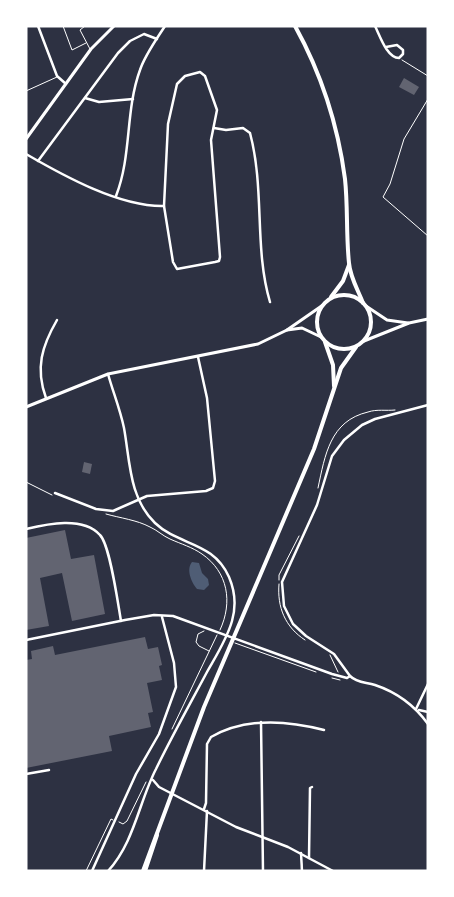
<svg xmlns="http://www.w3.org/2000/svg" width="454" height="897" font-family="'Work Sans',sans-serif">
<rect width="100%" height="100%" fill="#2d3142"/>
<path fill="#4f5d75" d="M192,562L199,563L202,573L208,579L209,585L204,590L197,589C191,582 186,569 192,562Z"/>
<g fill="#626471">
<polygon points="404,78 419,87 414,95 399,87"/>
<polygon points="84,462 92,464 90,474 82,472"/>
<polygon points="65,530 71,559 94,555 105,614 72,621 62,573 40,578 49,626 26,630 26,538"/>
<polygon points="145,637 148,649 158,647 162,665 159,666 162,680 147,683 153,712 148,713 151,727 109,736 112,751 26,768 26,660 32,659 31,651 53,646 55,655"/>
</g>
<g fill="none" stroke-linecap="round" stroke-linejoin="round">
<g stroke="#fff" stroke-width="1">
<polyline points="402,60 428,76"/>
<polyline points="428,99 404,139 390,184 383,197 428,236"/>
<polyline points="26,482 52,495"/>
<path d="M318,488C325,455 330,421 368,412C377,409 386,411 395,410"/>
<path d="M106,514C120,518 137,520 150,527C157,530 163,536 170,539C181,544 192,547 202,554C228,572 233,602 220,630"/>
<polyline points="279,580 279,575 299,536"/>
<path d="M279,584C277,607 285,627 305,640"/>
<polyline points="204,631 198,634 196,642 199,646 209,651"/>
<polyline points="235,643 316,672"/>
<polyline points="330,655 338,672"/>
<polyline points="332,678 340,680"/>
<polyline points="172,729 217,635"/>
<polyline points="119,822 123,824 127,821 146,782"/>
<polyline points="86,871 111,819 113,820"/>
</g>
<g stroke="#fff" stroke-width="1">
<polyline points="63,26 72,50 86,43"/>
<polyline points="85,26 80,30 90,49"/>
<polyline points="26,91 57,77"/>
</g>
<g stroke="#fff" stroke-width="2.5">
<polyline points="38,26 57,76 66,84"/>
<path d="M375,26C380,36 387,58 399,58L403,54V50L397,45L386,47"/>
<polygon points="200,72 205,76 217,110 211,140 220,257 219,261 215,262 177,269 173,262 164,206 168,124 177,84 185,76"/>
<polyline points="85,98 99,102 133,99"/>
<path d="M214,128L226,130L243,128L250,133C265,189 254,249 270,302"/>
<path d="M26,154C64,176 120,207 164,206"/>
<polyline points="38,161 118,53 130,41 144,34 157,39"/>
<path d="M116,196C132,155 125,111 140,70C145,55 156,40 165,26"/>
<path d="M108,374C113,392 120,409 124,428C130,461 129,498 155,523C179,546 213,541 229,577C235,591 236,607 232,621C227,639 216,656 207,672C190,704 172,736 156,769C139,802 134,843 108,871"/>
<path d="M46,398C35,368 42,346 57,320"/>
<polyline points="55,493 96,509 113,511 147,496 206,491 213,488 215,481 207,398 198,357"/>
<path d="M26,529C47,524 83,516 100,535C110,545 118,604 121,621"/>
<path d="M26,640L125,620L154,615L173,616L332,674L347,678L350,676C357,683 366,682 375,685C396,692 415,706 428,724"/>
<polyline points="350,676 334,654 306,636 293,624 284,606 282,582 317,505 332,456 344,440 362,425 375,419 428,405"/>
<polyline points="416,709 428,684"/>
<polyline points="419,710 428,712"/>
<polyline points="261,722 263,871"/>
<polyline points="26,774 49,770"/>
<polyline points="153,780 159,787 236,827 288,847 333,871"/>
<path d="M204,809L206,803L207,744L211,737C246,717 286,720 324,730"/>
<polyline points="301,853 302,871"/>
<polyline points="309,858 310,788 312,787"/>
<polyline points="92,871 136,774 159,734 176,687 174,663 162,617"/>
<polyline points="204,871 207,811"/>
</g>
<g stroke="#fff" stroke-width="3">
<polyline points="26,139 91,49 114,26"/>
<polyline points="366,306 387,320 408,323"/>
<polyline points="364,341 409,323 428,319"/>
</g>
<g stroke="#fff" stroke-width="3">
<polyline points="287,330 302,328 321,337"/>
<polyline points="26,407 108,374 258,344 287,330 323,305"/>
</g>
<g stroke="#fff" stroke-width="4">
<path d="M295,26C321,73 338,126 345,179C348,207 346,235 349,263C350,277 358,290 363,303"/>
<circle cx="344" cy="322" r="27"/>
<polyline points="331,297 343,281 349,265"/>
<polyline points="325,342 333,365 334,386"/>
<polyline points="143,871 204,707 314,449 341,368 356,347"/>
<polyline points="145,871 157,835"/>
</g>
</g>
<rect width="454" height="897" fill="none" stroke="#ffffff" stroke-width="55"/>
</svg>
